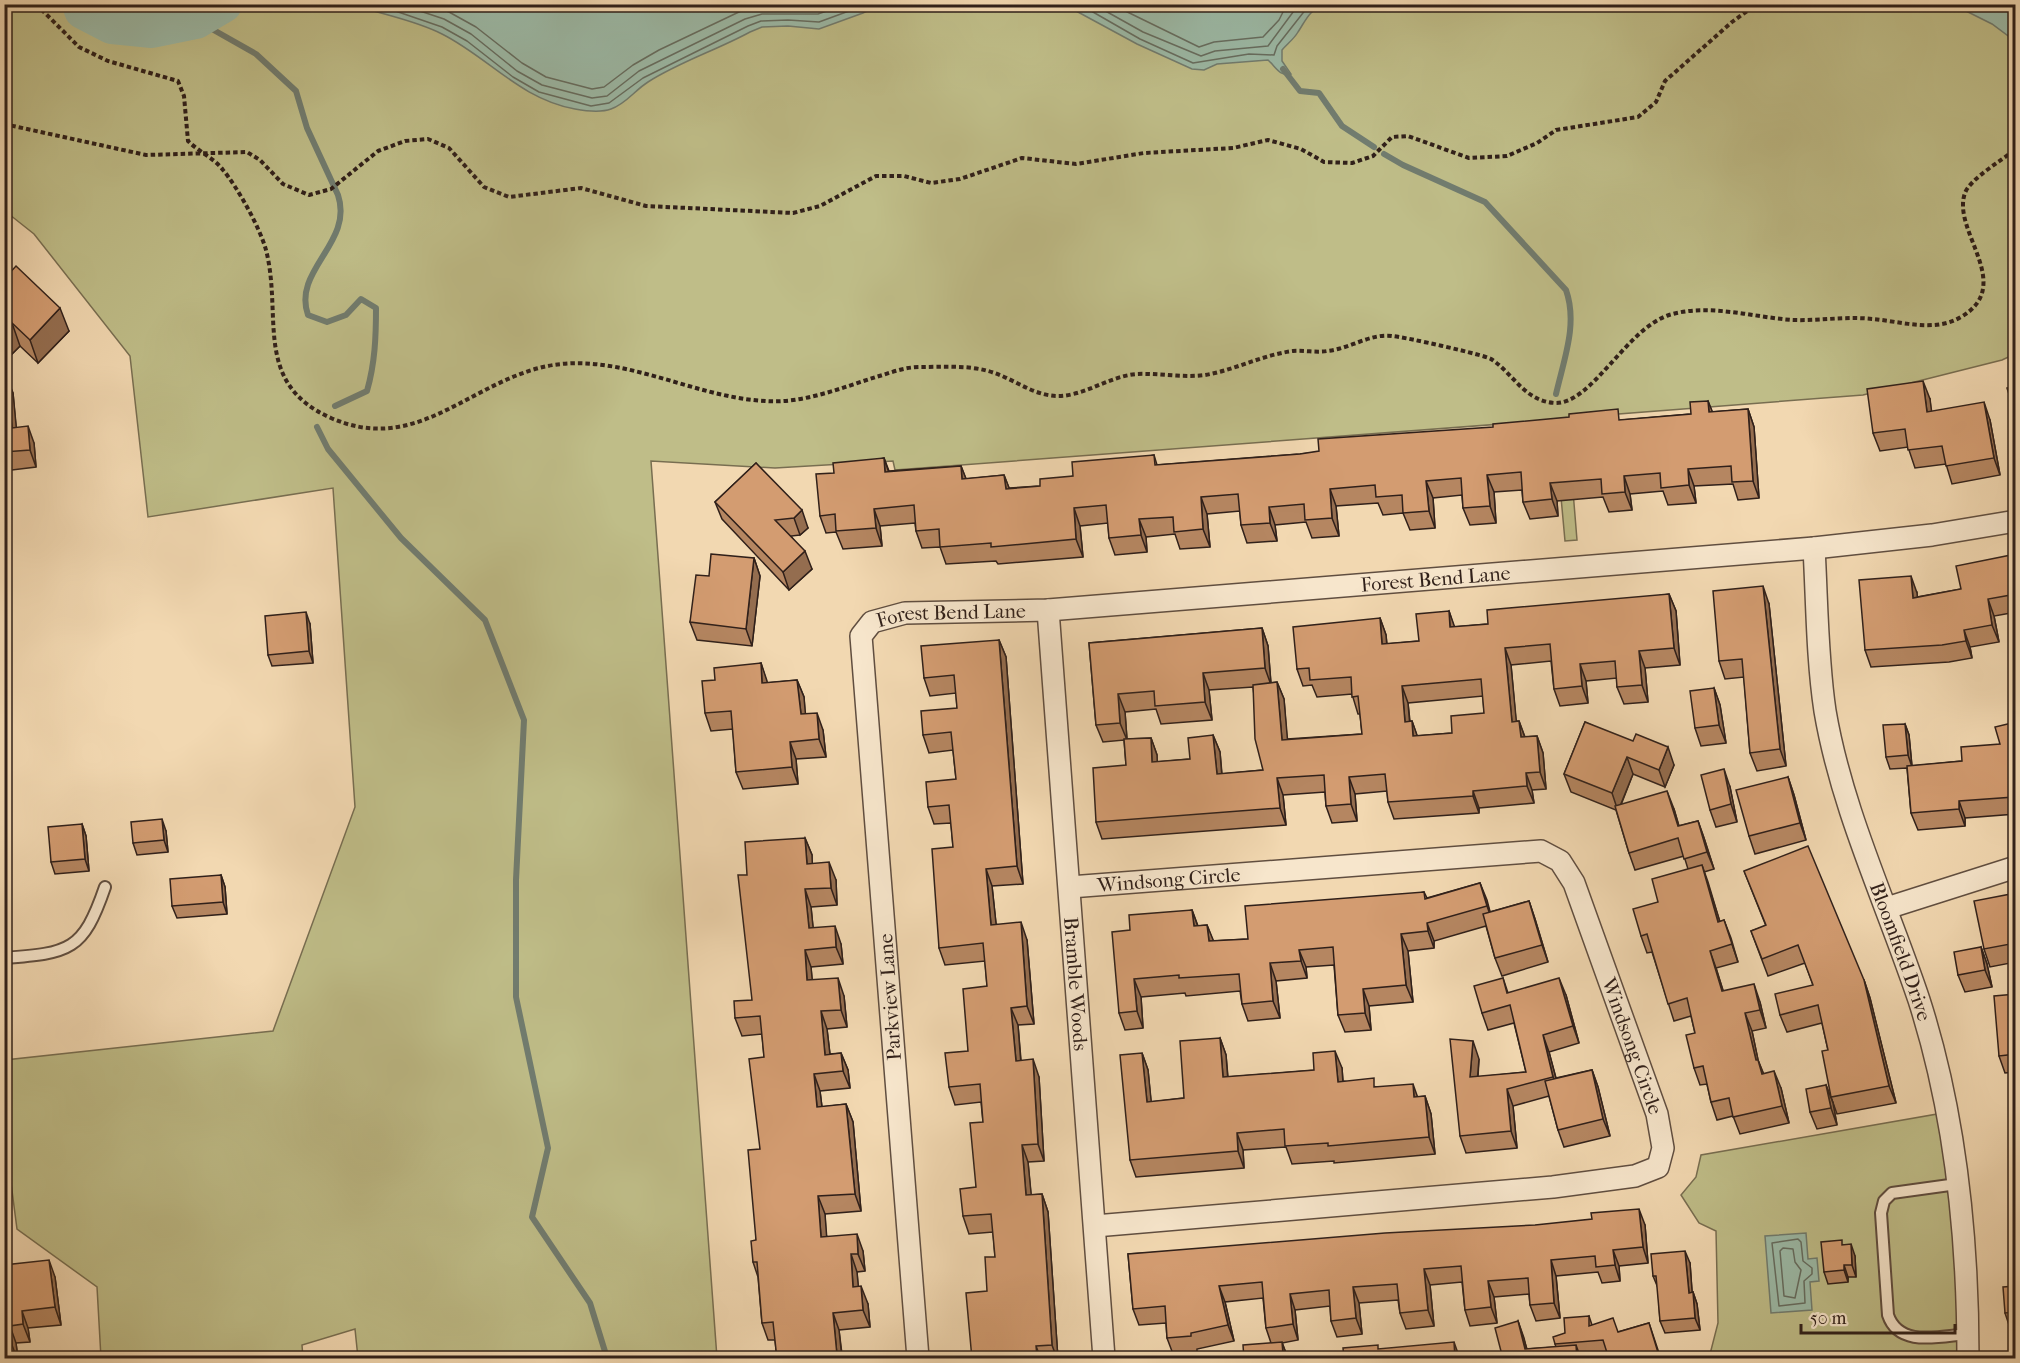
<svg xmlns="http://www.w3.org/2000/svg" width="2020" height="1363" font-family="'IM FELL French Canon',serif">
<rect width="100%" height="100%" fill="#f2d8b1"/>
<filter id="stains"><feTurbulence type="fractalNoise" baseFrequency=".00333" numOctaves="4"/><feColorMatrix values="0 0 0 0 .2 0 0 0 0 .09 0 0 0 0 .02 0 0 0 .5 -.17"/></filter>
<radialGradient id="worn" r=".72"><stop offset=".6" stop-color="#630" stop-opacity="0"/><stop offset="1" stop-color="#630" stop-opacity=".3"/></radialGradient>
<g fill="#bfbd88" stroke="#786e51" stroke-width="1.5">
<polygon points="5,5 2015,5 2015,354 2002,360 1863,395 1567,418 1577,540 1565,541 1554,420 895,470 893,461 775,468 651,461 717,1358 358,1358 355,1329 302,1345 303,1358 101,1358 97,1287 17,1229 5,1137 5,1060 273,1031 355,807 333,488 148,517 130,356 34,234 5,211"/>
<polygon points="1949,1112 1968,1358 1709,1358 1718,1323 1716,1231 1699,1223 1681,1195 1696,1177 1701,1155"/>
</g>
<g fill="#9cbaa7" stroke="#717c6f" stroke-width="1.5">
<path d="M355,5H879L863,13L819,29L788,26L762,27L750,32C717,50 679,62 648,82C635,90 626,104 611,109C600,113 586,111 575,109C520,99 488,57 442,34C415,20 383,15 355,5Z"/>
<path d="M1065,5H1324C1309,10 1306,20 1298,32C1294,39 1287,44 1282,50V61L1291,74C1280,77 1276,67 1268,60L1217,64L1204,70L1192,69L1137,44Z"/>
<polygon points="1954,5 2015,5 2015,41 1992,24"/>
<polygon points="1806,1233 1808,1259 1817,1258 1819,1281 1810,1282 1812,1310 1771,1313 1765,1236"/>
</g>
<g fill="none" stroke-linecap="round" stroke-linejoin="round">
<g stroke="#666d60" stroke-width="1.5">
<polyline points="375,4 442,27 467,41 513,77 539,92 591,106 609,103 643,78 748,26 761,21 788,20 819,22 868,4"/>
<polyline points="399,4 444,19 471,34 517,71 542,85 592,98 607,96 639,71 745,19 762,14 818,14 847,4"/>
<polyline points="426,4 449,12 476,27 522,63 546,77 592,89 604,87 633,65 659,50 741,11 766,4"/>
<polyline points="1079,4 1140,39 1193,63 1249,54 1274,55 1277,46 1310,4"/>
<polyline points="1093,4 1143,32 1201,56 1215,51 1268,46 1299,4"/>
<polyline points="1111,4 1199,47 1214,42 1263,37 1279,20 1287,4"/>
<polygon points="1798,1239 1801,1242 1803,1261 1812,1268 1812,1274 1804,1281 1805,1303 1779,1306 1772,1243"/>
<polygon points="1783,1248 1793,1249 1795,1262 1801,1270 1795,1298 1784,1296 1780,1251"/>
</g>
<g stroke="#717c6f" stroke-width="6">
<path d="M196,20L256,54L296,91L307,128L338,195C354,243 292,270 308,315L327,322L346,315L361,299L376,308C376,337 375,363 367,391L335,406"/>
<polyline points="1283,69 1300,91 1319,93 1342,126 1374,147"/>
<path d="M1384,154L1403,165L1485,202L1566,290C1578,324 1564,359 1556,394"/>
<polyline points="317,427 328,449 401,538 485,620 524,720 516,880 516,997 548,1148 532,1217 590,1303 607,1358"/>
</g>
<polyline stroke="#9cbaa7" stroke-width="38" points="81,4 83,10 112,25 152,29 196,20 223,4"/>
<defs>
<g id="lane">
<path d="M4,958C70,953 83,951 105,887"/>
<path d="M1957,1184L1892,1193L1884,1201L1881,1213L1888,1315C1899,1348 1940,1336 1968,1334"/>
</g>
<g id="street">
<path id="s1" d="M1814,548C1817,601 1817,658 1825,711C1842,811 1887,904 1919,1000C1956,1115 1968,1238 1968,1358"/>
<path id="s2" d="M1048,610L1104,1358"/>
<path id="s3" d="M1070,887L1541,851L1560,861L1574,883L1657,1114L1663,1148L1658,1167L1635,1176L1553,1187L1095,1226"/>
<polyline points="1887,908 2016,867"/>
<path id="s4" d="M918,1358L861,636L872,622L905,613L1048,610L1814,548L1932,535L2016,521"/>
</g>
</defs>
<use href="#lane" stroke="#604e40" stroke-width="14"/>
<use href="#street" stroke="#604e40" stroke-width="24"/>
<g stroke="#30201a" stroke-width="4" stroke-dasharray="4.5 3" stroke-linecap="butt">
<path d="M36,4L79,47L108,61L178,81L184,96L188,141C199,152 214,158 223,170C238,188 260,228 266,250C283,316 252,383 331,418C411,453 461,392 532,370C611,345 687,397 765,401C802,404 841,388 876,377C890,373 904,367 920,367C941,367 967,365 988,371C1018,379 1039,403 1073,394C1095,389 1113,376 1137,374C1160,373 1182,378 1205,375C1235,370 1262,355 1293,351C1304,350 1316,353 1327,351C1349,349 1371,333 1392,336C1405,337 1485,355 1491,359C1514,374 1524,401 1555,403C1592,404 1626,329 1669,315C1708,303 1752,317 1792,320C1819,321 1846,316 1872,319C1900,321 1934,333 1961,317C2016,285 1951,231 1965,193C1970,179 2002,160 2016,149"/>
<polyline points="4,124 146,155 247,152 260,160 283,184 309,195 331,189 378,151 405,141 428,139 449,148 484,187 509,197 581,188 646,206 793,213 820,206 876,176 904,176 931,183 960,179 1022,158 1076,164 1144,153 1233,148 1268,140 1301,149 1324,162 1352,163 1373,156 1392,137 1408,136 1469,158 1507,156 1537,143 1556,130 1638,117 1656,102 1665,81 1732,22 1757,4"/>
</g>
<use href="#lane" stroke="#f7e6cc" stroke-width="10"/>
<use href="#street" stroke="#f7e6cc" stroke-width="21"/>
</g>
<g fill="#b58661" stroke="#30201a" stroke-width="1.5" fill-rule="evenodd">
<polygon points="4,275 69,331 38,363 20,346 4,362"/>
<polygon points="4,376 13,393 16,427 34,443 36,467 4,471"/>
<polygon points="1930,399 1931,412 1990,420 2000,475 1952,484 1946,464 1915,468 1908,447 1880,451 1873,433"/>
<polygon points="1708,401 1712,412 1748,409 1754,427 1759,498 1738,500 1733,484 1694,486 1696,503 1668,505 1663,491 1630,494 1632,510 1609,512 1603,497 1557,501 1558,516 1530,519 1523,502 1522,490 1494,492 1496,523 1470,525 1463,508 1462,495 1433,498 1435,528 1410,530 1403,513 1383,515 1378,503 1336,506 1339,536 1312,538 1306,522 1275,525 1277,541 1247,543 1241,525 1240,511 1207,514 1210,547 1180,549 1175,534 1146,537 1147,552 1115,555 1109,538 1108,523 1080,526 1083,557 998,564 996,561 946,564 940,547 922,548 916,531 915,523 880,526 882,546 843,549 836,532 826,533 820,516 834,473 884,458 889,471 961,466 966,479 1004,475 1009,488 1040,486 1073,476 1154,455 1157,465 1300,454 1622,420 1691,414"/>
<polygon points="756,463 808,528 800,535 791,536 812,569 789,590 722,519 715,502"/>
<polygon points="2016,554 2016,612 1994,616 1999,642 1970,647 1972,658 1949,662 1871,667 1865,650 1917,593 1917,597 1961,589"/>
<polygon points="754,558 760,576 752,646 697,640 690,622 709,576"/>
<path d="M1669,594L1676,611L1680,665L1645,668L1648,702L1624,704L1617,687V678L1586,681L1588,703L1560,706L1554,689L1551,661L1511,665L1516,721H1519L1525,737L1537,736L1543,753L1546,789L1532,790L1534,803L1479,808V813L1394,819L1388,802L1387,791L1355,794L1357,821L1332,823L1326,806L1325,792L1283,795L1286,825L1102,839L1096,822L1126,765L1124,740L1103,742L1096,725L1089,643L1262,628L1268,646L1271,683L1277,682L1284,699L1287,739L1362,734L1360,714H1358L1352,694L1317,697L1312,685L1303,686L1297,669L1380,618L1386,635L1387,644L1419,641L1449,611L1454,627L1488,624ZM1253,687L1263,770L1222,774L1220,752L1213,735L1190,759L1157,762V755L1151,738L1127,739L1125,712L1156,709L1161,724L1212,720L1209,690ZM1483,696L1484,713L1452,733L1417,736L1412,721H1410L1408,703Z"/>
<polygon points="1769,604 1786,766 1757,771 1750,753 1744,677 1725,679 1719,661"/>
<polygon points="310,624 313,663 272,666 268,655"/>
<polygon points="999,640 1006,657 1023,884 992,886 996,924 1027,940 1034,1024 1018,1025 1021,1060 1039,1077 1044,1161 1028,1162 1031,1195 1042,1194 1048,1212 1058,1359 972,1359 995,1257 993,1232 969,1234 963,1216 976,1187 983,1122 981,1102 955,1105 949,1087 968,1051 987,986 985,961 945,965 939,948 953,847 951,823 934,824 928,807 956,779 953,750 929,753 923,735 957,708 956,693 930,696 924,678"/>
<polygon points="761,663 767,683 797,680 804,697 805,714 823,730 826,757 796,759 798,784 743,789 736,772 733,729 711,731 705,713 715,680"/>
<polygon points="1714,688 1720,705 1726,743 1701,746 1695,728"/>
<polygon points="1585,722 1674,765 1665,787 1633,774 1621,805 1674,809 1679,826 1698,821 1704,838 1714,869 1704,872 1720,922 1724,920 1738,962 1716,968 1723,991 1760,1002 1766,1028 1752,1031 1758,1060 1763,1073 1781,1088 1789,1123 1740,1134 1733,1116 1717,1120 1711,1102 1707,1084 1700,1085 1694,1068 1695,1033 1691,1016 1674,1021 1652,952 1647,953 1641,936 1658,902 1688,869 1684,856 1635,870 1629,853 1616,810 1571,792 1564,774"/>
<polygon points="2016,722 2016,814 1965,818 1965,826 1918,830 1911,813 1907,768 1890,769 1886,757 1905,724 1909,735 1912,766 1962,761 2000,744"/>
<polygon points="1788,777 1794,795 1806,840 1755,854 1749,836"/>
<polygon points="1730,787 1737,822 1716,827 1710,810"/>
<polygon points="82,824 86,836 89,871 55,874 51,862"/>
<polygon points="166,831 168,852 137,855 133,843"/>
<polygon points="805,838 812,855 812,863 836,880 837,905 811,907 813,928 841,944 843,964 811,967 812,980 844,996 847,1027 827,1029 830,1054 841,1053 848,1070 850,1088 820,1091 822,1107 846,1104 853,1122 861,1211 825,1214 826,1236 863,1251 865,1271 857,1272 858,1286 868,1304 870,1327 839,1330 842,1354 866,1352 868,1359 777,1359 775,1340 768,1340 762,1323 758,1277 753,1262 756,1240 764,1057 762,1034 742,1036 735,1018 752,1000"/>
<polygon points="1744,871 1864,980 1870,998 1896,1103 1837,1114 1831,1097 1828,1050 1822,1023 1787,1032 1780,1015 1813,985 1805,963 1768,976 1751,931 1766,926"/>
<polygon points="221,875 225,887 227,914 177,918 172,906"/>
<polygon points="1480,883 1490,912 1529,901 1535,919 1548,962 1502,976 1495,958 1486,926 1434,941 1434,948 1408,951 1413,1002 1369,1006 1371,1030 1345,1032 1338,1015 1334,965 1306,967 1307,978 1276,981 1280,1018 1248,1021 1242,1004 1240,991 1186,996 1185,993 1141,997 1143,1028 1125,1030 1119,1013 1130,930 1192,910 1198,926 1207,925 1213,941 1248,939 1424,892 1427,898"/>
<polygon points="2016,893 2016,962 1990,967 1984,949"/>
<polygon points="1981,947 1987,964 1992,987 1965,992 1958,975"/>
<polygon points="1503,978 1508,993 1566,995 1579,1043 1549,1052 1556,1078 1592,1070 1598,1087 1610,1136 1564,1147 1558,1130 1549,1096 1513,1106 1517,1148 1466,1153 1460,1136 1479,1059 1478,1077 1526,1072 1514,1023 1488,1030 1482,1013"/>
<polygon points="2016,994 2016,1072 2005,1073 1999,1056"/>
<polygon points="1220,1038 1226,1055 1228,1077 1342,1068 1343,1081 1377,1087 1418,1097 1425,1096 1431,1114 1435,1154 1334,1163 1334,1161 1292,1164 1286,1147 1243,1150 1244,1168 1136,1177 1130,1160 1142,1053 1148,1070 1151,1102 1184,1098"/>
<polygon points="1826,1085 1833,1103 1837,1125 1817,1129 1810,1112"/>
<polygon points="1645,1225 1648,1263 1619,1266 1620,1281 1602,1283 1598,1272 1556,1276 1560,1318 1536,1321 1530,1305 1529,1294 1494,1297 1497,1323 1470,1326 1465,1310 1462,1282 1430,1285 1434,1326 1406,1329 1400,1313 1398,1300 1359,1303 1362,1334 1337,1337 1331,1321 1330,1306 1295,1310 1298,1340 1282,1343 1286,1353 1244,1359 1271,1343 1266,1328 1263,1298 1225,1302 1234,1341 1197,1349 1197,1352 1173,1354 1167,1338 1166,1323 1139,1325 1133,1309 1128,1254"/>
<polygon points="1844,1245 1855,1256 1856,1277 1848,1277 1848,1282 1828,1284 1824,1272"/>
<polygon points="1690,1263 1692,1292 1693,1292 1697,1304 1700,1330 1665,1333 1660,1321 1658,1288 1653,1276"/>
<polygon points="4,1265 55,1277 61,1325 28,1328 30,1342 16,1343 18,1359 4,1359"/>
<polygon points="2016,1286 2016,1324 2009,1325 2005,1313"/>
<polygon points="1589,1316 1592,1325 1618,1332 1649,1323 1661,1359 1609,1359 1609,1357 1594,1359 1503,1359 1518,1321 1527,1349 1556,1347 1555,1344 1565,1333"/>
</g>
<g fill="#946d4f" stroke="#30201a" stroke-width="1.5">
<polygon points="60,308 69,331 38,363 30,340"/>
<polygon points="12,323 20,346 4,362 4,330"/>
<polygon points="6,375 13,393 18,445 12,428"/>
<polygon points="1923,381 1930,399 1934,430 1927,412"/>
<polygon points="1708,401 1715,418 1709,412"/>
<polygon points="1984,402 1990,420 2000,475 1994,458"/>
<polygon points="1748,409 1754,427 1759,498 1753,481"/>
<polygon points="28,426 34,443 36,467 30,450"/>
<polygon points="884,458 890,476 885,472"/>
<polygon points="961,466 968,484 962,479"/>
<polygon points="1688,469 1694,486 1696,503 1689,485"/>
<polygon points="1004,475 1011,493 1006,489"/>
<polygon points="1487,475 1494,492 1496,523 1490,506"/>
<polygon points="1624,476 1630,494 1632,510 1625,492"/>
<polygon points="1426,481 1433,498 1435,528 1429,511"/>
<polygon points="1550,483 1557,501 1558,516 1552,499"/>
<polygon points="1330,489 1336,506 1339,536 1332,518"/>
<polygon points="1201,497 1207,514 1210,547 1203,529"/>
<polygon points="1269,507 1275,525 1277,541 1270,523"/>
<polygon points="1074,508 1080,526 1083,557 1076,539"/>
<polygon points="874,509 880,526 882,546 876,528"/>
<polygon points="802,510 808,528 800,535 794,518"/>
<polygon points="1139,519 1146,537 1147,552 1141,535"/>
<polygon points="805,551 812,569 789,590 783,572"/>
<polygon points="754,558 760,576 752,646 746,629"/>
<polygon points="1911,576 1917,593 1919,615 1913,598"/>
<polygon points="1763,586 1769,604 1786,766 1780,749"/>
<polygon points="1669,594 1676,611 1680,665 1674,648"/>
<polygon points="1988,599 1994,616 1999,642 1992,625"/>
<polygon points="1449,611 1455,628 1450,627"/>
<polygon points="306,612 310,624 313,663 309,651"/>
<polygon points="1380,618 1386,635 1388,661 1382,644"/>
<polygon points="1262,628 1268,646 1271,685 1265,668"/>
<polygon points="1964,630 1970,647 1972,658 1966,641"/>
<polygon points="999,640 1006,657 1023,884 1017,866"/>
<polygon points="1505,648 1511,665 1518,739 1512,722"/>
<polygon points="1639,651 1645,668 1648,702 1642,685"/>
<polygon points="761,663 767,681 769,700 762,683"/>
<polygon points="1580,664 1586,681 1588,703 1582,686"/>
<polygon points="1203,673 1209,690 1212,720 1205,702"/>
<polygon points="797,680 804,697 807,732 801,714"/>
<polygon points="1277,682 1284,699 1289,757 1282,740"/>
<polygon points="1402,686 1408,703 1411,739 1405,722"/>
<polygon points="1714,688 1720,705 1726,743 1719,725"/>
<polygon points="1118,694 1125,712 1127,740 1120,723"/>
<polygon points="817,713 823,730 826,757 819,739"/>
<polygon points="1412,721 1418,738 1413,736"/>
<polygon points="1519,721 1525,738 1521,737"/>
<polygon points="1905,724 1909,735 1912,767 1908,755"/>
<polygon points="1213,735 1220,752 1223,791 1217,774"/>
<polygon points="1537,736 1543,753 1546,789 1540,772"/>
<polygon points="1151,738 1157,755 1158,779 1152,762"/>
<polygon points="790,742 796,759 798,784 792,767"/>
<polygon points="2010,745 2016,761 2016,800 2014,797"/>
<polygon points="1668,747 1674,765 1665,787 1659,770"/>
<polygon points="1627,757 1633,774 1618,811 1612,793"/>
<polygon points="1724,769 1730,787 1737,822 1731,804"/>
<polygon points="1526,773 1532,790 1534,803 1527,786"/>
<polygon points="1349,777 1355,794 1357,821 1351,804"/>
<polygon points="1788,777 1794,795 1806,840 1800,823"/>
<polygon points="1277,778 1283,795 1286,825 1280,808"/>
<polygon points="1473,791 1479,808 1479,813 1473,796"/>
<polygon points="1667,791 1674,809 1684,844 1678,826"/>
<polygon points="1959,801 1965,818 1965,826 1959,809"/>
<polygon points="162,819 166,831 168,852 164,840"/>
<polygon points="1698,821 1704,838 1714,869 1707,852"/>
<polygon points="82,824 86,836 89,871 85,859"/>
<polygon points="805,838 812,855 813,881 807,864"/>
<polygon points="829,862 836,880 837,905 831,888"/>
<polygon points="1702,865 1708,882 1725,939 1718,922"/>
<polygon points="986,869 992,886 998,942 991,925"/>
<polygon points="221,875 225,887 227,914 223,902"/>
<polygon points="1480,883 1487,900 1493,923 1487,906"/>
<polygon points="805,889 811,907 815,946 809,928"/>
<polygon points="1529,901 1535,919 1548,962 1542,945"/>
<polygon points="1192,910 1198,927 1194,926"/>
<polygon points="1724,920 1731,938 1738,962"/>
<polygon points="1021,922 1027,940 1034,1024 1027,1006"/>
<polygon points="1427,923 1434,941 1434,948 1428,931"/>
<polygon points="1207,925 1214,942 1209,941"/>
<polygon points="835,926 841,944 843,964 836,947"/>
<polygon points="1401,934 1408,951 1413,1002 1406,985"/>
<polygon points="1981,947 1987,964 1992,987 1985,970"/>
<polygon points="805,950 811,967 814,998 807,980"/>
<polygon points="1299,950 1306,967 1307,978 1301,961"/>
<polygon points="1710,951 1716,968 1729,1009 1722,991"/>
<polygon points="1270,963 1276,981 1280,1018 1273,1001"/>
<polygon points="838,978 844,996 847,1027 841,1010"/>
<polygon points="1559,978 1566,995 1579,1043 1573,1026"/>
<polygon points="1134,979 1141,997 1143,1028 1137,1011"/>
<polygon points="1864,980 1870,998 1896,1103 1889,1086"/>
<polygon points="1754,984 1760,1002 1766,1028 1760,1010"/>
<polygon points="1363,989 1369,1006 1371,1030 1365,1013"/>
<polygon points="1011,1008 1018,1025 1022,1078 1016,1061"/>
<polygon points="821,1011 827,1029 832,1072 825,1055"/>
<polygon points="1745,1013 1752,1031 1758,1060 1765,1077 1762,1074 1756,1060"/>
<polygon points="1543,1035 1549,1052 1560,1094 1553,1077"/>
<polygon points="1220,1038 1226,1055 1229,1095 1223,1077"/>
<polygon points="1473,1041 1479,1059 1476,1095 1470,1077"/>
<polygon points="1335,1051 1342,1068 1344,1099 1338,1082"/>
<polygon points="841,1053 848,1070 850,1088 843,1071"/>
<polygon points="1142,1053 1148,1070 1153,1119 1147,1102"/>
<polygon points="1033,1059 1039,1077 1044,1161 1038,1144"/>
<polygon points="1592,1070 1598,1087 1610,1136 1603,1119"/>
<polygon points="1774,1071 1781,1088 1789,1123 1782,1106"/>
<polygon points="814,1074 820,1091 824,1124 817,1107"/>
<polygon points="1413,1084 1419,1101 1414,1097"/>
<polygon points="1826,1085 1833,1103 1837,1125 1831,1108"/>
<polygon points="1507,1089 1513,1106 1517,1148 1511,1131"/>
<polygon points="1425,1096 1431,1114 1435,1154 1429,1137"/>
<polygon points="846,1104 853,1122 861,1211 855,1194"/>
<polygon points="4,1111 5,1112 6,1134 4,1130"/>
<polygon points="1237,1133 1243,1150 1244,1168 1238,1151"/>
<polygon points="1022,1145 1028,1162 1033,1213 1026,1195"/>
<polygon points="1042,1194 1048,1212 1058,1359 1057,1359 1052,1345"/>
<polygon points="818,1196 825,1214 828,1254 821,1237"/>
<polygon points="1639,1209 1645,1225 1648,1263 1643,1247"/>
<polygon points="857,1234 863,1251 865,1271 858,1254"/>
<polygon points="1851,1244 1855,1256 1856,1277 1852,1265"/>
<polygon points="1613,1250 1619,1266 1620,1281 1615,1265"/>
<polygon points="1685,1251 1690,1263 1693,1304 1689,1293"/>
<polygon points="851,1254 857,1272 860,1304 853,1287"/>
<polygon points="49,1260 55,1277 61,1325 55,1307"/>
<polygon points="1551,1260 1556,1276 1560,1318 1554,1303"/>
<polygon points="1844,1265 1848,1277 1848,1282 1844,1270"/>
<polygon points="1424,1269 1430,1285 1434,1326 1428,1310"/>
<polygon points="1488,1281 1494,1297 1497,1323 1491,1307"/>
<polygon points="861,1286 868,1304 870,1327 863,1310"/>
<polygon points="1219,1286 1225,1302 1234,1341 1228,1325"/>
<polygon points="1353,1287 1359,1303 1362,1334 1356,1318"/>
<polygon points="1693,1292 1697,1304 1700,1330 1695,1318"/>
<polygon points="1290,1294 1295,1310 1298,1340 1293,1324"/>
<polygon points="22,1311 28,1328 30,1342 23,1324"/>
<polygon points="833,1313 839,1330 842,1359 837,1355"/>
<polygon points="1518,1321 1524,1338 1529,1359 1525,1349"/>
<polygon points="10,1326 16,1343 18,1359 17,1359 12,1345"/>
<polygon points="1282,1342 1288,1359 1283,1354"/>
<polygon points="1454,1342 1460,1359 1455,1359"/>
<polygon points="1576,1345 1581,1359 1577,1359"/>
<polygon points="1036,1346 1041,1359 1038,1359 1037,1356"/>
</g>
<g fill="#d39c71" stroke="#30201a" stroke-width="1.5" fill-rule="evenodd">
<polygon points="16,266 60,308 30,340 12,323 4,330 4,275 6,277"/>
<polygon points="6,375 12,428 28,426 30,450 4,452 4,376"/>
<polygon points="1923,381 1927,412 1984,402 1994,458 1946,466 1942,446 1908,450 1905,429 1873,433 1867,389"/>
<polygon points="2016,386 2016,416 2007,388"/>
<polygon points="1708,401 1709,412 1748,409 1753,481 1732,482 1731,466 1688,469 1689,485 1661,488 1660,473 1624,476 1625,492 1602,494 1601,479 1550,483 1552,499 1523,502 1521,472 1487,475 1490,506 1463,508 1461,478 1426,481 1429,511 1403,513 1402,495 1376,497 1375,485 1330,489 1332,518 1305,520 1304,504 1269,507 1270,523 1241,525 1238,494 1201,497 1203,529 1174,532 1173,517 1139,519 1141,535 1109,538 1106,505 1074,508 1076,539 991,547 991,543 940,547 939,529 916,531 914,505 874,509 876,528 836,531 835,514 820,516 816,474 834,473 833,463 884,458 885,472 961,466 962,479 1004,475 1006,489 1040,486 1040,479 1073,476 1072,462 1154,455 1155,465 1300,454 1319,451 1318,439 1493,427 1493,424 1569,417 1569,414 1618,409 1619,420 1691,414 1690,402"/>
<polygon points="756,463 802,510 794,518 775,520 805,551 783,572 715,502"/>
<polygon points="711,554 754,558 746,629 690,622 696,575 709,576"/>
<polygon points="2016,554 2016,594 1988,599 1992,625 1964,630 1966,641 1942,645 1865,650 1859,580 1911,576 1913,598 1961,589 1956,566"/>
<polygon points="1763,586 1780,749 1750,753 1742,659 1719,661 1713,591"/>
<path d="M1669,594L1674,648L1639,651L1642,685L1617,687L1615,661L1580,664L1582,686L1554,689L1550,644L1505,648L1512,722L1519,721L1521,737L1537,736L1540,772L1526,773L1527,786L1473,791V796L1388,802L1385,774L1349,777L1351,804L1326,806L1324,775L1277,778L1280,808L1096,822L1093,768L1126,765L1124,739L1151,738L1152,762L1190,759L1188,738L1213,735L1217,774L1263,770L1255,739L1253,685L1277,682L1282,740L1362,734L1358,696L1352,697L1351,677L1310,680L1309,668L1297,669L1293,627L1380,618L1382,644L1419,641L1416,614L1449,611L1450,627L1488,624L1487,610ZM1481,679L1484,713L1451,716L1452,733L1413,736L1412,721L1405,722L1402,686Z"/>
<polygon points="306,612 309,651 268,655 265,616"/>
<polygon points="1262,628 1265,668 1203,673 1205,702 1155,706 1154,691 1118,694 1120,723 1096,725 1089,643"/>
<polygon points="999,640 1017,866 986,869 991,925 1021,922 1027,1006 1011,1008 1016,1061 1033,1059 1038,1144 1022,1145 1026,1195 1042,1194 1052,1345 1036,1346 1037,1356 1022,1357 1022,1359 972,1359 966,1293 987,1291 985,1257 995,1257 991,1214 963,1216 960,1189 976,1187 970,1123 983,1122 980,1084 949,1087 945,1053 968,1051 963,989 987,986 983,943 939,948 932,849 953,847 949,805 928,807 926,782 956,779 951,732 923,735 921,711 957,708 954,675 924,678 921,646"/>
<polygon points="761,663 762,683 797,680 801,714 817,713 819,739 790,742 792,767 736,772 731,711 705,713 702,681 715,680 714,668"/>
<polygon points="1714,688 1719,725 1695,728 1690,691"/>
<polygon points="1585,722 1633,741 1636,734 1668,747 1659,770 1627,757 1612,793 1564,774"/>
<polygon points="2016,722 2016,744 2010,745 2014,797 1959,801 1959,809 1911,813 1907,766 1962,761 1961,747 2000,744 1995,727"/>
<polygon points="1905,724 1908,755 1886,757 1883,725"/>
<polygon points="1724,769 1731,804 1710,810 1701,775"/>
<polygon points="1788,777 1800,823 1749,836 1736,790"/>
<polygon points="1667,791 1678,826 1698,821 1707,852 1684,859 1678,838 1629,853 1615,806"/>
<polygon points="162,819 164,840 133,843 131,822"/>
<polygon points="82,824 85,859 51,862 48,827"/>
<polygon points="805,838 807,864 829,862 831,888 805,889 809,928 835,926 836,947 805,950 807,980 838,978 841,1010 821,1011 825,1055 841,1053 843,1071 814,1074 817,1107 846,1104 855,1194 818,1196 821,1237 857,1234 858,1254 851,1254 853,1287 861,1286 863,1310 833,1313 837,1355 866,1352 867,1359 777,1359 773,1322 762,1323 757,1262 753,1262 751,1241 756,1240 748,1150 760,1149 749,1059 764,1057 760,1016 735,1018 734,1001 752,1000 738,875 747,875 745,842"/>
<polygon points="1808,846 1864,980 1889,1086 1831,1097 1822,1051 1828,1050 1818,1005 1780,1015 1775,994 1813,985 1798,945 1762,959 1751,931 1766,925 1744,871"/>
<polygon points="1702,865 1718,922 1724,920 1732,944 1710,951 1722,991 1754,984 1760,1010 1745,1013 1756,1060 1758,1060 1762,1074 1774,1071 1782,1106 1733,1117 1729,1098 1711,1102 1703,1066 1694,1068 1686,1035 1695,1033 1687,998 1668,1004 1647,934 1641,936 1633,909 1658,902 1652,879"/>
<polygon points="221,875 223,902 172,906 170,879"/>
<polygon points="1480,883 1487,906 1427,923 1428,931 1401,934 1406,985 1363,989 1365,1013 1338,1015 1333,947 1299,950 1301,961 1270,963 1273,1001 1242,1004 1239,974 1179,978 1179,975 1134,979 1137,1011 1119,1013 1112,932 1130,930 1129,915 1192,910 1194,926 1207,925 1209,941 1248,939 1245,906 1424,892 1425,899"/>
<polygon points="2016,893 2016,943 1984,949 1974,901"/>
<polygon points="1529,901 1542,945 1495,958 1483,914"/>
<polygon points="1981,947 1985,970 1958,975 1954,952"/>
<polygon points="1503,978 1507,993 1559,978 1573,1026 1543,1035 1553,1077 1507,1089 1511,1131 1460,1136 1450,1039 1473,1041 1470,1077 1526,1072 1510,1005 1482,1013 1474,986"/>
<polygon points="2016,994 2016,1054 1999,1056 1994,996"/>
<polygon points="1220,1038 1223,1077 1314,1070 1313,1053 1335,1051 1338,1082 1374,1078 1374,1087 1413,1084 1414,1097 1425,1096 1429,1137 1328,1146 1328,1143 1285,1146 1284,1129 1237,1133 1238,1151 1130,1160 1120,1055 1142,1053 1147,1102 1184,1098 1180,1041"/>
<polygon points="1592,1070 1603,1119 1558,1130 1545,1081"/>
<polygon points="1826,1085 1831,1108 1810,1112 1806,1089"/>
<polygon points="1639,1209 1643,1247 1613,1250 1615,1265 1596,1267 1595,1256 1551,1260 1554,1303 1530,1305 1528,1278 1488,1281 1491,1307 1465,1310 1461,1266 1424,1269 1428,1310 1400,1313 1397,1284 1353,1287 1356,1318 1331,1321 1329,1290 1290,1294 1293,1324 1266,1328 1262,1282 1219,1286 1228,1325 1191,1333 1191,1336 1167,1338 1165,1306 1133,1309 1128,1254 1385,1233 1535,1225 1592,1219 1591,1213"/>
<polygon points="1842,1240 1842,1245 1851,1244 1852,1265 1844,1265 1844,1270 1824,1272 1821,1242"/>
<polygon points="1685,1251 1689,1293 1693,1292 1695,1318 1660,1321 1656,1276 1653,1276 1651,1254"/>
<polygon points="49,1260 55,1307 22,1311 23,1324 10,1326 12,1345 4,1346 4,1265"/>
<polygon points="2016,1286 2016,1312 2005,1313 2003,1287"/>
<polygon points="1589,1316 1589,1326 1613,1318 1618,1332 1649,1323 1660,1359 1609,1359 1603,1340 1555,1344 1553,1337 1565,1333 1564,1318"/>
<polygon points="1518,1321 1525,1349 1576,1345 1577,1359 1503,1359 1495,1328"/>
<polygon points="1282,1342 1283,1354 1293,1353 1294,1359 1244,1359 1243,1345"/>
<polygon points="1454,1342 1455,1359 1344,1359 1343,1348 1378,1345 1378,1349"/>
</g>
<g text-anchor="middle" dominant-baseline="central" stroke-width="5" stroke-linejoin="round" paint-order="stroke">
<g font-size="20" fill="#30201a" stroke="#f7e6cc">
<text stroke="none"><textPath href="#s4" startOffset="1308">Forest Bend Lane</textPath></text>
<text stroke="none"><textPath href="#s4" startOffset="822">Forest Bend Lane</textPath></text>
<text stroke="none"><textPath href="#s3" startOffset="99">Windsong Circle</textPath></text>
<text stroke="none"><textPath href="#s1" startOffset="416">Bloomfield Drive</textPath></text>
<text stroke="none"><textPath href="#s2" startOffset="375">Bramble Woods</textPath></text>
<text transform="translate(890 997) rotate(-94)">Parkview Lane</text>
<text stroke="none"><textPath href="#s3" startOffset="693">Windsong Circle</textPath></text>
</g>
</g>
<rect width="2020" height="1363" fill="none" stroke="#f2d8b1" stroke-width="24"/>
<rect x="6" y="6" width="2008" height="1351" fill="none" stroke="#30201a" stroke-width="3"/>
<rect x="12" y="12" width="1996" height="1339" fill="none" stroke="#30201a" stroke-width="1.5"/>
<path d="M1801 1324v9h154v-9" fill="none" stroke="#30201a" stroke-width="3"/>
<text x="1810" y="1324" font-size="18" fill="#30201a" stroke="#f7e6cc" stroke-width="4.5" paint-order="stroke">50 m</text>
<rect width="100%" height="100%" filter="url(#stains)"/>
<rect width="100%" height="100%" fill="url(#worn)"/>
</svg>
